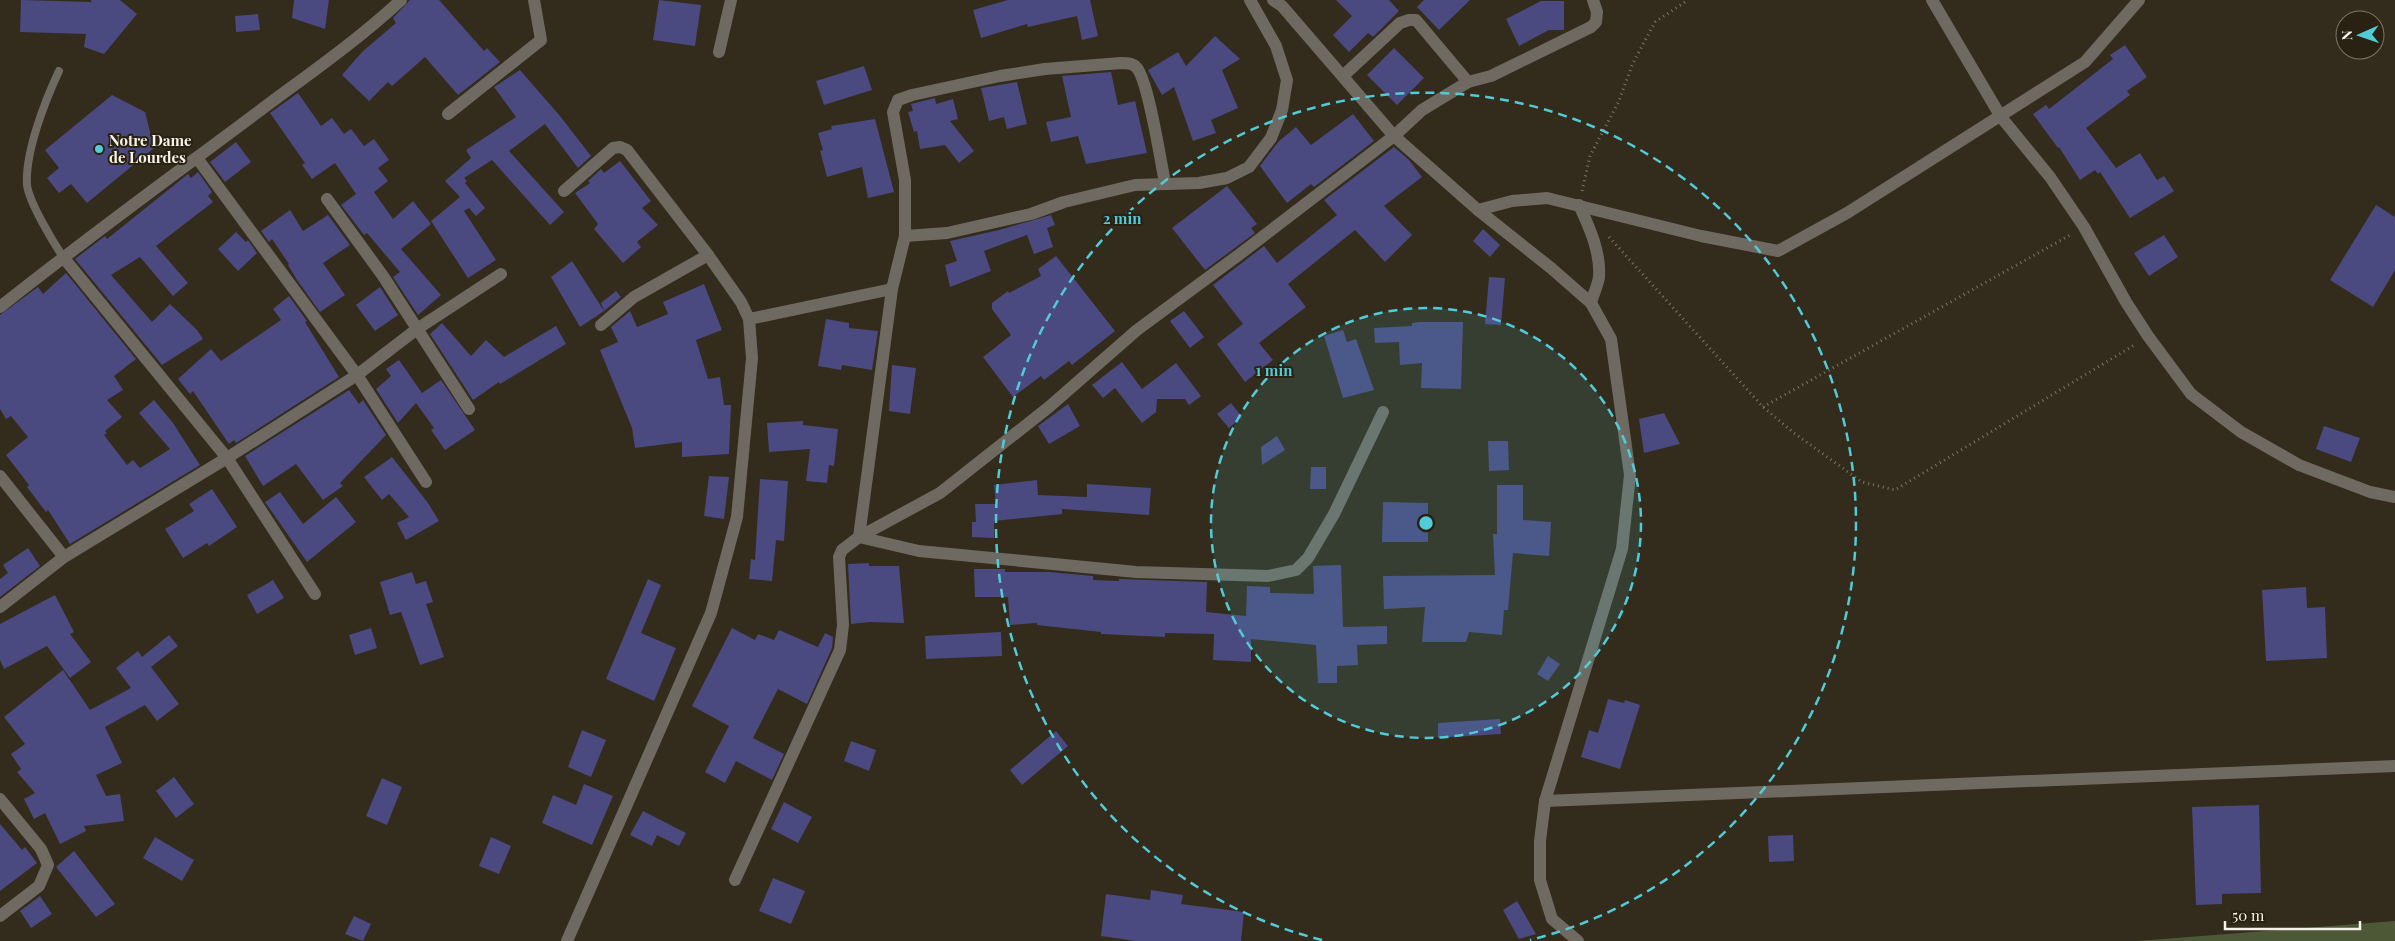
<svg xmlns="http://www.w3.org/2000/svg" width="2395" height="941" font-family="'Playfair Display',serif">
<rect width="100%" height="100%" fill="#332b1b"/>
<polygon fill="#4d5936" points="2395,921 2395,941 2137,941"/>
<g fill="#4a4980">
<polygon points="21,0 91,2 91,0 120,0 137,14 104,54 84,47 86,34 20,32"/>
<polygon points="294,0 329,0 325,29 292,18"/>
<polygon points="410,0 439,0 484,51 487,48 500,62 458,95 425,57 392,86 388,82 369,101 342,75 362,52 396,23 393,18"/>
<polygon points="659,0 701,5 695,46 653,40"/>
<polygon points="1008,0 1090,0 1098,36 1082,40 1077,16 1028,27 1027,24 981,38 973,10"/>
<polygon points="1336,0 1389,0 1399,11 1373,37 1368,33 1349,52 1333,35 1352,16"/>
<polygon points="1424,0 1470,0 1439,30 1417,7"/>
<polygon points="1541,1 1564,1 1564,30 1549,30 1519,46 1506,19"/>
<polygon points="258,14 260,30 236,32 235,16"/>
<polygon points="1215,36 1240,59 1222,70 1238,108 1211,120 1216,133 1193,141 1174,87 1162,95 1148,70 1178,52 1186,66"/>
<polygon points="2125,45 2147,77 2127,91 2130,95 2086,128 2116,168 2140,153 2157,180 2164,176 2174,191 2130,218 2100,172 2098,174 2095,170 2080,180 2059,147 2058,148 2033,114 2046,105 2049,109 2113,59 2110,55"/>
<polygon points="1394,48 1424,78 1397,105 1367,75"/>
<polygon points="864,66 872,90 824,105 816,81"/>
<polygon points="520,70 560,116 591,156 578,168 545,124 509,151 564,212 550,225 492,160 464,178 467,181 465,183 485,208 476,216 469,208 464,211 496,260 468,278 431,221 460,197 445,181 471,158 466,150 516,117 494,87"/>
<polygon points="1111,72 1118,105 1135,101 1147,153 1086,164 1078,136 1051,142 1046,122 1071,117 1062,76"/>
<polygon points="1017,82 1027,124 1007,129 1004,117 989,121 981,88"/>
<polygon points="298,93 321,126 332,118 344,134 351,129 364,146 374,139 389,160 378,168 388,181 374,192 393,219 413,201 431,224 401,249 441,295 418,315 393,277 400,272 367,233 364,235 341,205 356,194 335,163 312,179 302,165 305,163 270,113"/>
<polygon points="112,95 145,112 154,148 87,203 71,184 59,193 47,178 59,168 45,150"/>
<polygon points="935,98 936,104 953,99 958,119 950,121 974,151 959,163 945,145 920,149 917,131 914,132 908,112 913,111 911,104"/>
<polygon points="1353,114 1374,141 1314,187 1311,184 1287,203 1260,166 1278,142 1296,127 1311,145"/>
<polygon points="875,119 894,192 868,198 862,167 827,177 820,151 823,150 818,133 832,129 831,126"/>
<polygon points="236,142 251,162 225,182 210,162"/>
<polygon points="1394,147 1409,160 1422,177 1384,206 1412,235 1385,262 1355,230 1288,284 1306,307 1259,343 1273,360 1245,382 1217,344 1243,324 1213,285 1264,246 1277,263 1337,215 1324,200"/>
<polygon points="620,161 651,201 642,208 658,225 637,242 641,247 623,263 594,229 598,224 575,193 590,183 588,181 601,169 604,173"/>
<polygon points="198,172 212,192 208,196 213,202 156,246 188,283 173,296 140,257 111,275 152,322 170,304 197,330 203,339 162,365 75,259 105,236 107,239 188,174 191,178"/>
<polygon points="1227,186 1257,224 1251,228 1255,233 1205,270 1172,228"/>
<polygon points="2376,205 2395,217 2395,270 2373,307 2330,280"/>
<polygon points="290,210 303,231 328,215 350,245 323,263 345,295 320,312 297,280 288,265 289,264 272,239 269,242 261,231"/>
<polygon points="1051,215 1055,225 1047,228 1053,247 1034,254 1027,235 984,251 991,271 950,287 945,265 957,261 950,241 999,230"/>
<polygon points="1483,229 1500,245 1490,257 1473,241"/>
<polygon points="236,232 246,242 248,240 257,253 238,271 218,249"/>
<polygon points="2164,235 2178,257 2149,276 2134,253"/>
<polygon points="1056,256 1115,331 1072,365 1069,361 1044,380 1041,376 1013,397 983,357 1011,335 992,309 992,303 1008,291 1009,293 1041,276 1038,269"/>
<polygon points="572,261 604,311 580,327 551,277"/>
<polygon points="66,273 136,359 114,376 123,390 107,400 122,417 105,431 107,433 104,435 127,465 133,460 140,468 170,449 139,413 154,400 173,423 200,465 70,544 48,510 46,512 27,487 29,485 6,455 28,437 11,416 6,419 0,409 0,315 38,287 43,294"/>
<polygon points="1489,277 1505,278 1501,325 1485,324"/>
<polygon points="704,284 722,330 696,340 708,379 720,377 724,405 731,405 729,454 682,457 682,442 635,448 632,428 600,350 618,342 611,327 630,311 637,327 668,314 663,302"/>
<polygon points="380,287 398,315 375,331 356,305"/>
<polygon points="616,291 621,297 604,311 601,303"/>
<polygon points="289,296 307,321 305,322 339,377 236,443 234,440 229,444 193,391 190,394 178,379 211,349 221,361 281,320 273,309"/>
<polygon points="1184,311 1204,337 1190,348 1170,321"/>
<polygon points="826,319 849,323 849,328 878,331 872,370 842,365 841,370 818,366"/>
<polygon points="1420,322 1463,322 1461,389 1421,388 1422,363 1400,365 1399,342 1375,343 1374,328 1412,326 1412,323"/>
<polygon points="442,323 471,356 486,340 504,357 556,326 566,344 500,384 499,382 473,400 430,334"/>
<polygon points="1343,330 1347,342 1356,339 1374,390 1343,398 1324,336"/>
<polygon points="399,360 422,393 441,380 475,430 445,450 431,430 434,428 416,403 398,423 376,389 391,376 386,369"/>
<polygon points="1122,362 1142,389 1176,363 1201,396 1189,405 1185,399 1157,399 1156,412 1142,423 1115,388 1103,398 1092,385"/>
<polygon points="892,365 916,368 910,414 889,411"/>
<polygon points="349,390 359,404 363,400 386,435 340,483 343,486 323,500 296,464 263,486 245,456"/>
<polygon points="1231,403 1242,417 1229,428 1217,414"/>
<polygon points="1068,404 1080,426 1049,444 1038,426"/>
<polygon points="1664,413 1680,444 1644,453 1639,419"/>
<polygon points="803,421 803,425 838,429 834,466 829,465 827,483 806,481 810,449 769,452 767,423"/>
<polygon points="2324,426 2360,438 2351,462 2316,449"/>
<polygon points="1277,436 1285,450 1262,465 1261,447"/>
<polygon points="1488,441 1508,441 1509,470 1489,471"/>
<polygon points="392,457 428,503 439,521 406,540 397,523 409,517 389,494 382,500 364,477"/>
<polygon points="1311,467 1326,467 1326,489 1310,489"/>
<polygon points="709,476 729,477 724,519 704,516"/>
<polygon points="760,479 788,481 784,541 776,540 772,581 749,579 751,559 755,560"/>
<polygon points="1037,480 1038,495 1087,497 1087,484 1151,488 1149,515 1062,509 1062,514 994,521 994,538 972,537 972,522 976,522 975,504 996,504 994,485"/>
<polygon points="1497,485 1523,485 1523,520 1551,522 1549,556 1513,553 1508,610 1504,610 1502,635 1469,632 1466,642 1422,642 1425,607 1384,609 1383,576 1495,575 1493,534 1497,534"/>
<polygon points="212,489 237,527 209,546 207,543 183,558 165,529 194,511 189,504"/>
<polygon points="280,492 303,524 336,497 356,522 307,562 265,502"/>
<polygon points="1383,502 1428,503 1428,542 1382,542"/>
<polygon points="28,548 40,566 0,597 0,579 8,573 3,565"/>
<polygon points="869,563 869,566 899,566 904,623 870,622 851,624 848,564"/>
<polygon points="1341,565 1343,627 1387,626 1387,644 1357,645 1358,665 1337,666 1337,683 1318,683 1316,645 1251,639 1251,662 1213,660 1214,634 1165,633 1165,637 1101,634 1101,632 1037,625 1037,623 1010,625 1008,597 975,597 974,569 1005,569 1005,572 1049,572 1093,576 1093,580 1119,581 1119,579 1207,582 1206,612 1246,616 1247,586 1270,587 1270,593 1314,594 1313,566"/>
<polygon points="412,572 416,584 426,581 433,602 426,604 444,657 420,665 401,612 390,615 380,582"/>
<polygon points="648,579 661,585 641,633 676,648 654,701 606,679"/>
<polygon points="273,580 284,598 257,614 247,595"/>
<polygon points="2306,587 2307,608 2325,607 2327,658 2266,661 2262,590"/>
<polygon points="55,595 74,632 70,634 91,662 70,678 47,646 4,669 0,660 0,624"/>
<polygon points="371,628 377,648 355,655 349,635"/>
<polygon points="732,628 755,640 758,634 774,640 779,630 818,647 825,633 833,637 832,648 807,704 778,689 753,738 784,754 772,780 736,761 725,783 705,772 729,726 692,706"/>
<polygon points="1001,632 1002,656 926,659 925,636"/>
<polygon points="169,635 178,646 151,667 179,704 157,721 145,705 105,727 122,763 96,775 106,796 120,794 124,821 84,826 86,831 60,844 45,813 34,819 24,799 35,793 17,772 21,769 11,754 25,744 4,717 63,670 90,710 131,688 116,668 138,651 142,657"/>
<polygon points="1548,656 1560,664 1548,681 1537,674"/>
<polygon points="1608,699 1624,703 1625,700 1640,705 1620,769 1581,757 1589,730 1598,733"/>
<polygon points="1500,719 1501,734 1438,738 1438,723"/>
<polygon points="582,730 606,740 591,777 568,767"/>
<polygon points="1056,731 1068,746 1022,785 1010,770"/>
<polygon points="851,741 876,750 869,771 844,761"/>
<polygon points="174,777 194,804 176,818 156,791"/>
<polygon points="382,778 402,787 387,825 366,816"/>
<polygon points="584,784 613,796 592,845 542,823 553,795 576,805"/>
<polygon points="784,802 812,817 798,843 771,829"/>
<polygon points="2259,805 2261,893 2222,894 2222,904 2196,905 2192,807"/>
<polygon points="643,811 686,833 679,846 657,835 652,846 630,835"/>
<polygon points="0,824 22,850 25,847 37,863 0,891"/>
<polygon points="1793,835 1794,861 1769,862 1768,836"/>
<polygon points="155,837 194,860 182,881 143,858"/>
<polygon points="491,837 511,846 499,874 479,866"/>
<polygon points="74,851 115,904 96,917 56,867"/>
<polygon points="773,878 805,891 791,924 759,911"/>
<polygon points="1151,890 1183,895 1181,904 1244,912 1241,941 1136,941 1101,936 1106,894 1150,900"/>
<polygon points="40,896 52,914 31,928 20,911"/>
<polygon points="1517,901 1536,934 1519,939 1503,910"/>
<polygon points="354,916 371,924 363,941 345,934"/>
</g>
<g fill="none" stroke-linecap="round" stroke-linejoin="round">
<g stroke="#7c7668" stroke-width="3" stroke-dasharray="1 4" stroke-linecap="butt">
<polyline points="1582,191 1590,156 1618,103 1633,63 1655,22 1688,0"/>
<polyline points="1609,237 1763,407 1794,433 1862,482 1895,490 2136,344"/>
<polyline points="1763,407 2072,234"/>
</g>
<path stroke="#6e6a62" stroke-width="8" d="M59,71C45,101 25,152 27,185C29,202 53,242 63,257"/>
<g stroke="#6e6a62" stroke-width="12">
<polyline points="1273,0 1282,6 1394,136 1478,210 1551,268 1591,303 1611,339 1630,475 1622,549 1545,801 1540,841 1540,880 1552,919 1578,941"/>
<polyline points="1932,0 2001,117 2050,177 2084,227 2126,302 2148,336 2191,394 2241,432 2299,465 2370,492 2395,497"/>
<polyline points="719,52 731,0"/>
<polyline points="1343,76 1400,23 1409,20 1416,20 1468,82"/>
<polyline points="448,114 541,40 534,0"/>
<polyline points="197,158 357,375 426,482"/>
<polyline points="564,191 613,148 620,147 627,150 708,255 741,302 749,319 752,358 737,517 711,613 567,941"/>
<polyline points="327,199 383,276 469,409"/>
<path d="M1579,205C1589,226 1601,253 1599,277C1598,285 1593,295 1591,303"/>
<polyline points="1478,210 1512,201 1547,198 1701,236 1778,251 1847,213 2085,62 2139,0"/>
<polyline points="905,236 947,233 1031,214 1064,202 1135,185 1199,183 1227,178 1249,167 1271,138 1282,110 1287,80 1276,46 1250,0"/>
<polyline points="63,257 227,458 315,594"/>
<path d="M0,307C84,240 171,177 258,112C306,76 357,41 401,0"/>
<polyline points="749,319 892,289"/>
<polyline points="601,325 634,297 708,255"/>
<polyline points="0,476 64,557"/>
<path d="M859,537L892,289L905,236V180L893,112L898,100L912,95L1000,76L1045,69L1121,63C1126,63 1132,63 1136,67C1148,78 1161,163 1165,183"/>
<polyline points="859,537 919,551 1136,572 1268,576 1296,570 1308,558 1334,514 1383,412"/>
<polyline points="0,607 64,557 227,458 357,375 417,329 501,274"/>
<polyline points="0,799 41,849 48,865 39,886 0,916"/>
<polyline points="1545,801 2395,766"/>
<polyline points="735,880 840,650 843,625 839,557 842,550 859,537 940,493 1049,407 1137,330 1240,254 1394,136 1422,110 1468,82 1491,76 1591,27 1596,22 1597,12 1593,0"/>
</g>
</g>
<circle cx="1426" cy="523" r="215" fill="#52cbd9" fill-opacity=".12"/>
<g fill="none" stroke="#52cbd9" stroke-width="2.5" stroke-dasharray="9 6">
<circle cx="1426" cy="523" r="215"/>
<path d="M1322 940A430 430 0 1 1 1530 940"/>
</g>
<circle fill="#52cbd9" stroke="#292111" stroke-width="2" cx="99" cy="149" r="5"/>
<g text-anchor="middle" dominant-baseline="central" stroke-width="4" stroke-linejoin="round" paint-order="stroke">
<g font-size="15" font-weight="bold" fill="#f8f3e9" stroke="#292111" text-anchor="start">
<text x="109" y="140">Notre Dame<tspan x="109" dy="17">de Lourdes</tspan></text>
</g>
</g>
<circle cx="1426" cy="523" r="8" fill="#52cbd9" stroke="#292111" stroke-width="2.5"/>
<g font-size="15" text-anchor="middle" font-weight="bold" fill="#52cbd9" stroke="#292111" stroke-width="4" stroke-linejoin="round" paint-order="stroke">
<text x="1122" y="224">2 min</text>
<text x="1274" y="376">1 min</text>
</g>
<g transform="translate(2360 35) rotate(268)"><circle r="24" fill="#292111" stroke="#7c7567"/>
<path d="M0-4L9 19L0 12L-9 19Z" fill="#52cbd9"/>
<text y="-8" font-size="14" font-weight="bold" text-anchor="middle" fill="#f8f3e9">N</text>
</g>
<path d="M2225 921v8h135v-8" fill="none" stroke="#f8f3e9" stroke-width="2.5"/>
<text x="2232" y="921" font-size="15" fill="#f8f3e9" stroke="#292111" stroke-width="4" paint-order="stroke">50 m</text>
</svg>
